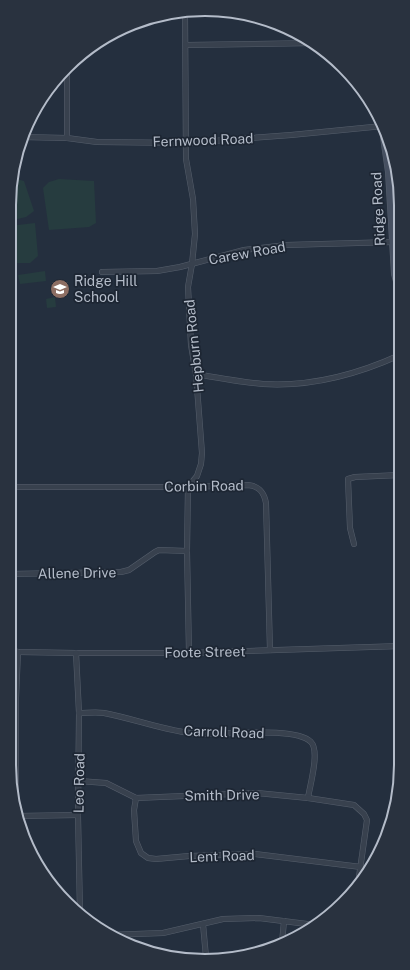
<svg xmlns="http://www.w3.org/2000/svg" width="410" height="970" font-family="'Public Sans',sans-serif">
<rect width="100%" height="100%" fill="#242f3e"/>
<g fill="#263c3f">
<polygon points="17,179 24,181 34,211 26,217 9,221 9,205 13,180"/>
<polygon points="59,179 94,181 96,223 89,227 49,230 43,188 49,182"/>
<polygon points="35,223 38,256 30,263 9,263 9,226"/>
<polygon points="45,271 46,281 20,284 18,275"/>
<polygon points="62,280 63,292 57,292 56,281"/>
<polygon points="55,297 56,307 47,308 46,299"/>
</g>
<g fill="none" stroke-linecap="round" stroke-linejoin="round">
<defs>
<g id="minor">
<polyline points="185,11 186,159 193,199 195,234 192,264 188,287 191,345 196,374 202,453 201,464 197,476 188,487 187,551 189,653"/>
<polyline points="186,45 315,43"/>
<polyline points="67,69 67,138"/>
<polyline points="22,137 67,138 97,142 186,143 291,135 383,126"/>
<polyline points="102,272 157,271 180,267 244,250 286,245 393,242"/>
<path d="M196,374C219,378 241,382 263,384C311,387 356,375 400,355"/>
<path d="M9,489L15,487H188L248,485C259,486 264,492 266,503L270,650"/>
<polyline points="354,544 350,528 348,479 355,477 400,475"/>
<polyline points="9,574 121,572 129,570 155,552 159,550 187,551"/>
<polyline points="9,650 18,652 76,653 189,653 401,646"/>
<polyline points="76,653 79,713 78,815 80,912"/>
<path d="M79,713C87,713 96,712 104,713C136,719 167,732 199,734C223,735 296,726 311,742C320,751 310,785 308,798"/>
<polyline points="79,781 106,783 136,798 257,793 308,798 354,805 364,814 367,820 358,884"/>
<polyline points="136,798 134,810 136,841 141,853 148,858 156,859 189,856 255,854 361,867"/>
<polyline points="16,810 16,698 18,652"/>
<polyline points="17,816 78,815"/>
<polyline points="203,924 206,957"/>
<polyline points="107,935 163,933 223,919 259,918 315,925"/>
<polyline points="282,943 284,921"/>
</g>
<polyline id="secondary" points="382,123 389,172 395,274 400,292"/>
</defs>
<use href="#minor" stroke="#565f6c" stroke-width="6"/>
<use href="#secondary" stroke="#565f6c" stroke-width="8"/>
<use href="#minor" stroke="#38414e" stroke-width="5"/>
<use href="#secondary" stroke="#465061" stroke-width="7"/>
</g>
<defs>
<symbol id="school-disc" viewBox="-11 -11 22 22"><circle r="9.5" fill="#8d6e63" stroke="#1d2633"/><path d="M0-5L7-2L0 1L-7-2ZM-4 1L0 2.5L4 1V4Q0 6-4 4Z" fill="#fff"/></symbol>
</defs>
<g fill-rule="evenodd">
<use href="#school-disc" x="49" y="278" width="22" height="22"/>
</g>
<g text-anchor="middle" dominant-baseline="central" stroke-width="3.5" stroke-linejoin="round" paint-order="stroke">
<g font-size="14" fill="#b4bcc9" stroke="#1d2633">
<text transform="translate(203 140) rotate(-2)">Fernwood Road</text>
<text transform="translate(378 209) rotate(-93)">Ridge Road</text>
<text transform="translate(247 253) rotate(-10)">Carew Road</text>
<text transform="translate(194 346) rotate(-96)">Hepburn Road</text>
<text transform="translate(204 486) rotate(-1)">Corbin Road</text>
<text transform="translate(77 573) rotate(-1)">Allene Drive</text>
<text transform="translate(205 652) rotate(-1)">Foote Street</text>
<text transform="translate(224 732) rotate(2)">Carroll Road</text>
<text transform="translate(79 783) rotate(-89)">Leo Road</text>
<text transform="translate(222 795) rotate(-1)">Smith Drive</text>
<text transform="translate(222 856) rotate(-2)">Lent Road</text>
</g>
<g font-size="14" fill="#b4bcc9" stroke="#1d2633" text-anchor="start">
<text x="74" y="281">Ridge Hill<tspan x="74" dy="16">School</tspan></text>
</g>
</g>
<path d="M0 0H410V970H0ZM205 16H205A189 189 0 0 1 394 205V765A189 189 0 0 1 205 954H205A189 189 0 0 1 16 765V205A189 189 0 0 1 205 16Z" fill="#29323f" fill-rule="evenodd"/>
<path fill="none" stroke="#b4bcc9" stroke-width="2" d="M205 16H205A189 189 0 0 1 394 205V765A189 189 0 0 1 205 954H205A189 189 0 0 1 16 765V205A189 189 0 0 1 205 16Z"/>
</svg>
